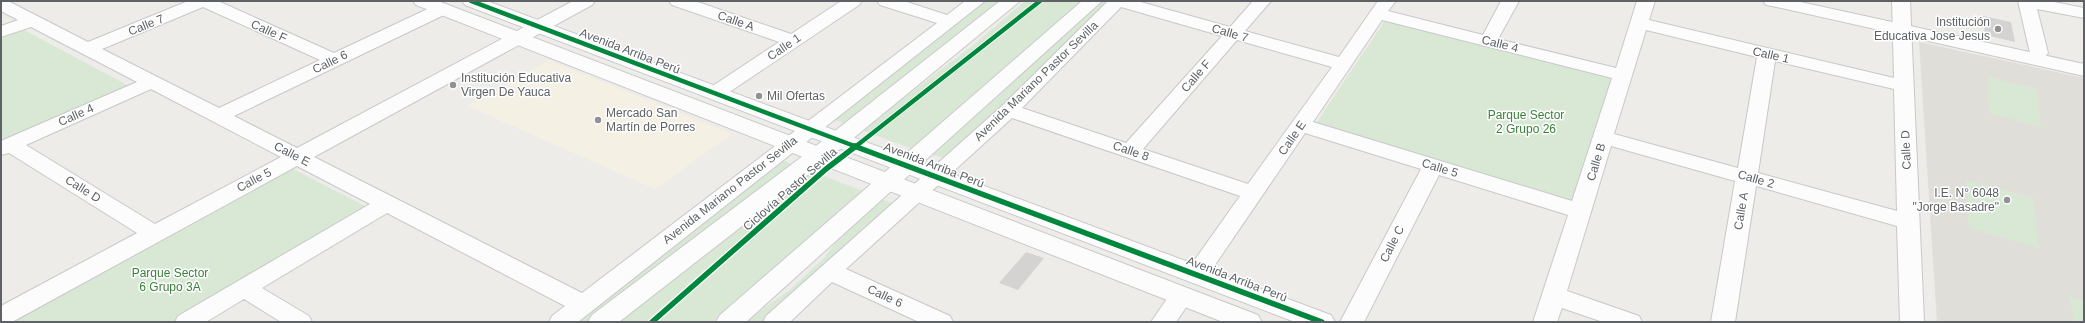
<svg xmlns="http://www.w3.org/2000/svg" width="2085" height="323" font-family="Helvetica,sans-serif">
<rect width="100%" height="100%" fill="#edece9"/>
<polygon fill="#f5f0e4" points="549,60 732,134 655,189 468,106"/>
<polygon fill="#e0ded9" points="1919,42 2084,78 2084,322 1937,322"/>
<g fill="#d8e8d5">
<polygon points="986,1 999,1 846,124 833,119"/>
<polygon points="1025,1 1083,1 913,149 861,130 971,47"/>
<polygon points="1102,1 1115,1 945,158 930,154"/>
<polygon points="1386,19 1614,77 1572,204 1315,125"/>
<polygon points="24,30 129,86 1,143 1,38"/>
<polygon points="1987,77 2037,89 2041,127 1989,113"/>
<polygon points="779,159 794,165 587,322 573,322"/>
<polygon points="293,169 367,207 174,322 11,322"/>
<polygon points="811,171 863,191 713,322 615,322"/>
<polygon points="1966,180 2033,198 2039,248 1969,228"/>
<polygon points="881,199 894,204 765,322 744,322 791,289 824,258 846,229"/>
<polygon points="2070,297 2084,301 2084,322 2074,322"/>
</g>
<g fill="#d4d3d2">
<polygon points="1983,16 2011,22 2015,42 1985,35"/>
<polygon points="1026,252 1044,258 1018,290 999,283"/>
</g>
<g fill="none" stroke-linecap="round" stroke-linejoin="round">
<defs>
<g id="minor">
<path d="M1,1H8L88,42L188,1H218L334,53L436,5L442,4L448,5L451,9L448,13L234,116L297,148L573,1H595L592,5L314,157L582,293L937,23L880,5L877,1H904L947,15L965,1H985L578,322H549L552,316L565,306L387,213L262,288L309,316L312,322H281L244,299L206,322H175L178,316L370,204L297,166L12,322H1V306L137,233L9,153L1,155V141L137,82L31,27L1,37V26L18,20L1,11ZM203,7L320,60L219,108L102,49ZM151,89L281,157L155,224L26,145Z"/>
<polygon points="669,1 695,1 791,34 841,1 862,1 859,5 722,97 715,99 708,97 705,93 708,89 779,42 672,5"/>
<path d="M1108,1H1137L1230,27L1253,1H1271L1245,31L1339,57L1378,1H1396L1388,11L1483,35L1501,1H1519L1498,39L1616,68L1637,1H1655L1649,20L1894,78L1892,1H1910L1924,322H1900L1897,226L1756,186L1735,322H1711L1735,181L1611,146L1567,291L1639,316L1642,322H1603L1562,308L1557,322H1533L1568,215L1439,175L1364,322H1340L1421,169L1305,133L1204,281L1196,283L1188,281L1184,275L1240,196L1012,118L846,269L950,316L953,322H919L832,282L790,322H763L766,316L1002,106ZM1121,7L1222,36L1126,143L1022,108ZM1382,20L1612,78L1572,201L1313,122ZM1646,30L1757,57L1738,168L1614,134ZM1237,40L1332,67L1248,184L1143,149ZM1775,61L1894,89L1897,211L1758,173Z"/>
<polygon points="2018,1 2049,1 2084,8 2084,18 2037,9 2048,53 2045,57 2039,58 2033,57 2030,53"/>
<polygon points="1182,288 1191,290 1194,296 1176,322 1151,322 1173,290"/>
</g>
<g id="tertiary">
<polygon points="413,1 438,1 1258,315 1262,322 1223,322 416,5"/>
<polygon points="462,1 487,1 1331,315 1335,322 1295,322 465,5"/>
<polygon points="1763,1 1796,1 2084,64 2084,76 1772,6 1766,5"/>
</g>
<g id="secondary">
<polygon points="1000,1 1020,1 828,159 619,322 588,322 592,315 812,149"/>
<polygon points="1082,1 1102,1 746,322 716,322 720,315"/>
</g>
</defs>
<use href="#minor" stroke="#c8c8c8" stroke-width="2"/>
<use href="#tertiary" stroke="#c8c8c8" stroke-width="2"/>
<use href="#secondary" stroke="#cacaca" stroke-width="2"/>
<use href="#minor" fill="#fcfcfc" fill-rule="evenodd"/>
<use href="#tertiary" fill="#fcfcfc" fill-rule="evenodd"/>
<use href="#secondary" fill="#fcfcfc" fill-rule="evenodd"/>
<defs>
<g id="cycleway-far1">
<polyline points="471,1 857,147"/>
<polyline points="855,147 1040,1"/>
</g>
<g id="cycleway">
<polyline points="854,146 1322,322"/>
<polyline points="652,322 826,169 856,146"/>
</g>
</defs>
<use href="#cycleway-far1" stroke="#fff" stroke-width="6"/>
<use href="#cycleway" stroke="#fff" stroke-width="8"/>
<use href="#cycleway-far1" stroke="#00873e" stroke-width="4.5"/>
<use href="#cycleway" stroke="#00873e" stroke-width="5.5"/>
</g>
<g fill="#909294" stroke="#fff" stroke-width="1.5">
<circle cx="1998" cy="29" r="4"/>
<circle cx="453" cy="85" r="4"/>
<circle cx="759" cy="96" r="4"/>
<circle cx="598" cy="120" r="4"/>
<circle cx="2007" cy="200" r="4"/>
</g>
<g text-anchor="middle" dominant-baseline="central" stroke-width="3" stroke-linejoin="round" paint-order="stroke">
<g font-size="12" fill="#5e6266" stroke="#fff">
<text transform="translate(736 21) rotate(19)">Calle A</text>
<text transform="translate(146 25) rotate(-22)">Calle 7</text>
<text transform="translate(269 31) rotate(24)">Calle F</text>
<text transform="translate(1230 33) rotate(16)">Calle 7</text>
<text transform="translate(1500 44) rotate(14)">Calle 4</text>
<text transform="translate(784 47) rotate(-34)">Calle 1</text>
<text transform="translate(630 51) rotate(21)">Avenida Arriba Perú</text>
<text transform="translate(1771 55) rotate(13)">Calle 1</text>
<text transform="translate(330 62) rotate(-26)">Calle 6</text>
<text transform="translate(1196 76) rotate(-49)">Calle F</text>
<text transform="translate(1036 81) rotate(-44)">Avenida Mariano Pastor Sevilla</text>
<text transform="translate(76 115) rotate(-24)">Calle 4</text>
<text transform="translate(1292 138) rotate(-55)">Calle E</text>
<text transform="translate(1906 150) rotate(-92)">Calle D</text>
<text transform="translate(1131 151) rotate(19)">Calle 8</text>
<text transform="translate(292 154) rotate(27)">Calle E</text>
<text transform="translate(1596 162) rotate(-73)">Calle B</text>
<text transform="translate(934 165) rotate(21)">Avenida Arriba Perú</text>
<text transform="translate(1440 168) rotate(17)">Calle 5</text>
<text transform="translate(1756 179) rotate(16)">Calle 2</text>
<text transform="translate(254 180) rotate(-28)">Calle 5</text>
<text transform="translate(83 189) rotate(32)">Calle D</text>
<text transform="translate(790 189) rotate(-41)">Ciclovía Pastor Sevilla</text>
<text transform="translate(730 190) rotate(-38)">Avenida Mariano Pastor Sevilla</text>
<text transform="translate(1741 211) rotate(-81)">Calle A</text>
<text transform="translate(1392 244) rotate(-63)">Calle C</text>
<text transform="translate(1237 279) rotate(21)">Avenida Arriba Perú</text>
<text transform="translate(885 296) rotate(25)">Calle 6</text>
</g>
<g font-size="12" fill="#5e6266" stroke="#fff" text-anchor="start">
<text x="1990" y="22" text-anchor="end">Institución<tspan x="1990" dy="14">Educativa Jose Jesus</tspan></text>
<text x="461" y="78">Institución Educativa<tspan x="461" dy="14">Virgen De Yauca</tspan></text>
<text x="767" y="96">Mil Ofertas</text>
<text x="606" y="113">Mercado San<tspan x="606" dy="14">Martín de Porres</tspan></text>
<text x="1999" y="193" text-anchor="end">I.E. N° 6048<tspan x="1999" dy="14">"Jorge Basadre"</tspan></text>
</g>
<g font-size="12" fill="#3a813b" stroke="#fff">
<text x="1526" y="115">Parque Sector<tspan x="1526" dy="14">2 Grupo 26</tspan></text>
<text x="170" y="273">Parque Sector<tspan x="170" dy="14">6 Grupo 3A</tspan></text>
</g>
</g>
<rect width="2085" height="323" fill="none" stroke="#5e6266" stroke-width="4"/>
</svg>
